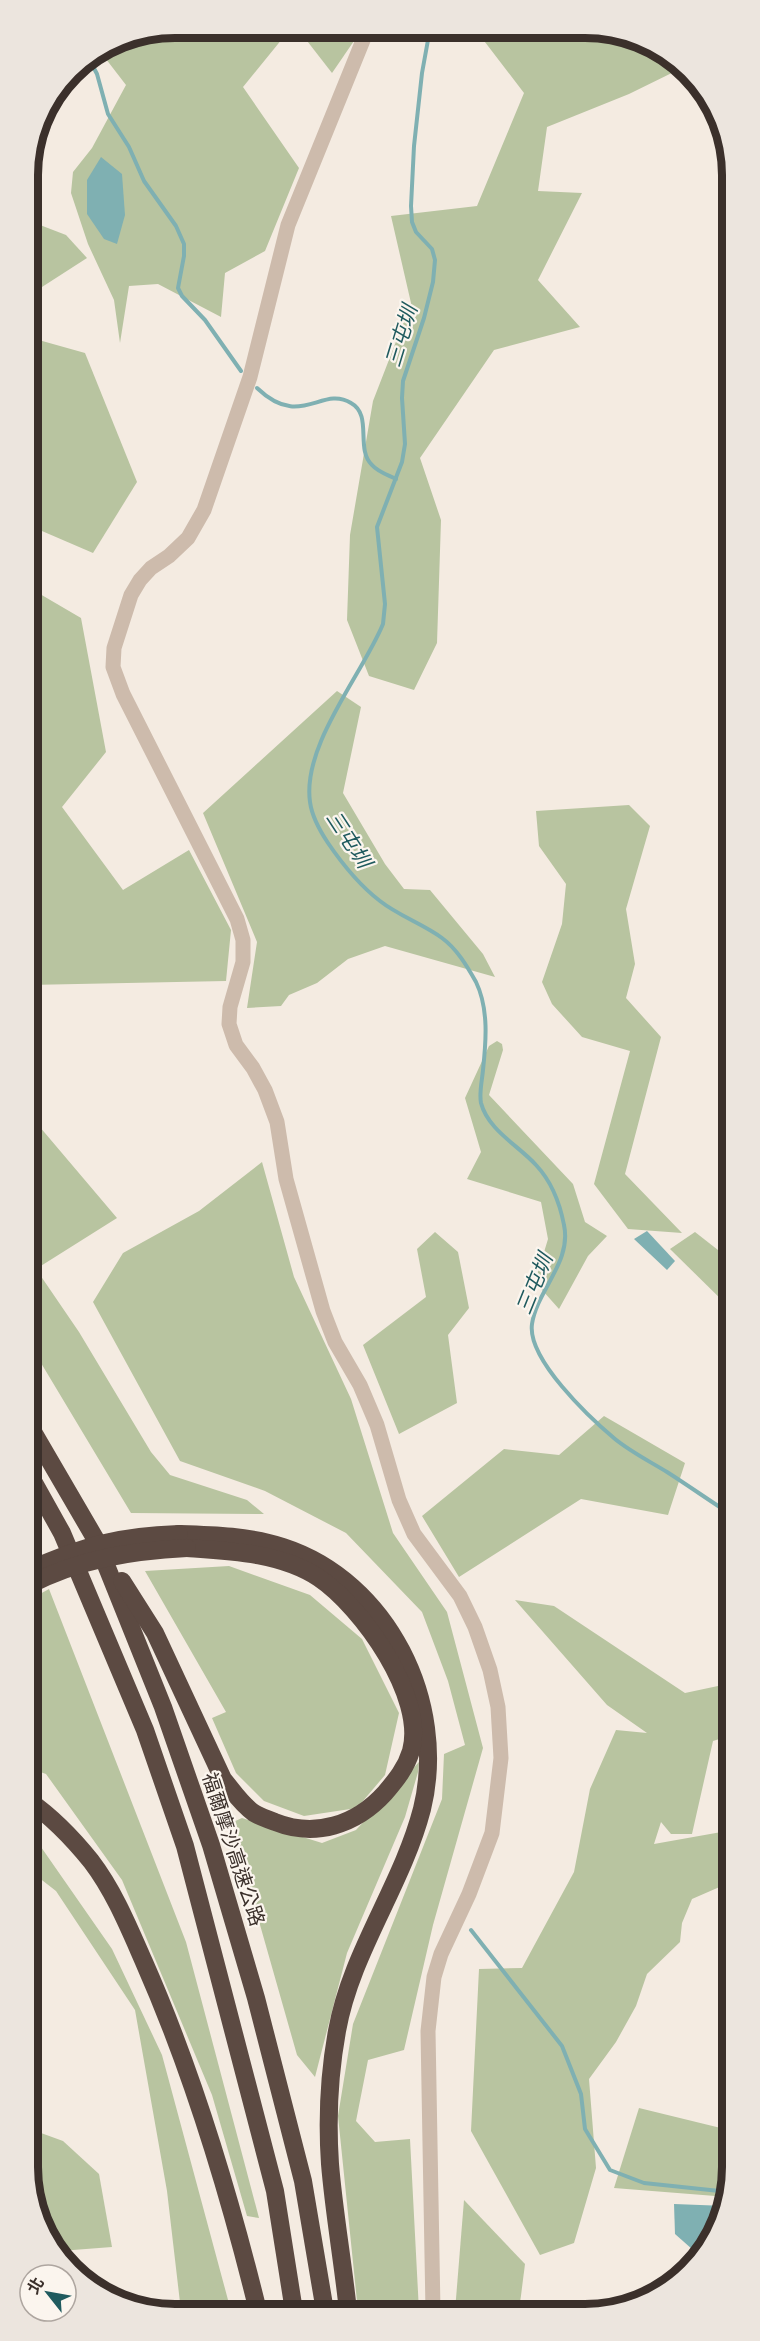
<svg xmlns="http://www.w3.org/2000/svg" width="760" height="2341" font-family="'Archivo Narrow','Noto Sans TC',sans-serif">
<rect width="100%" height="100%" fill="#f4ebe1"/>
<g fill="#b8c4a0">
<polygon points="175,27 291,28 243,87 299,168 265,251 225,273 221,317 158,284 129,286 120,343 114,300 88,244 71,193 73,172 92,148 126,85 99,50 118,38"/>
<polygon points="297,28 352,28 356,38 332,73"/>
<polygon points="475,29 615,30 684,67 629,94 547,127 538,191 582,193 538,280 580,327 494,350 420,458 441,520 437,643 414,690 369,676 347,620 350,535 373,401 411,303 391,216 477,206 524,93"/>
<polygon points="27,220 66,235 87,258 28,296"/>
<polygon points="28,337 85,353 137,482 93,553 28,525"/>
<polygon points="28,587 81,618 106,752 62,807 123,890 189,850 231,930 226,981 28,985"/>
<polygon points="337,691 361,707 343,793 385,864 404,889 430,890 483,954 495,977 385,946 348,959 317,983 289,995 281,1006 247,1008 257,942 203,813"/>
<polygon points="629,805 650,826 626,909 635,964 626,998 661,1037 625,1174 682,1233 628,1229 594,1184 630,1051 582,1037 552,1004 542,982 562,924 566,884 539,846 536,811"/>
<polygon points="497,1041 502,1044 503,1050 489,1095 573,1184 585,1222 607,1236 588,1256 559,1309 535,1282 548,1239 541,1202 467,1179 481,1152 465,1098 489,1046"/>
<polygon points="28,1113 117,1218 36,1269 79,1332 151,1452 170,1475 247,1500 264,1514 131,1513 29,1343"/>
<polygon points="262,1162 294,1277 351,1399 393,1533 447,1612 483,1748 433,1925 404,2050 368,2060 356,2121 375,2142 410,2139 419,2311 358,2311 338,2116 353,2024 442,1799 444,1754 465,1745 448,1681 422,1612 346,1533 265,1491 180,1461 93,1302 123,1253 199,1211"/>
<polygon points="435,1232 458,1252 469,1308 448,1335 457,1403 399,1434 363,1345 426,1297 417,1249"/>
<polygon points="695,1232 732,1261 732,1310 670,1249"/>
<polygon points="604,1416 685,1463 668,1515 581,1499 459,1577 422,1516 504,1449 559,1455"/>
<polygon points="229,1566 310,1595 362,1639 399,1713 385,1775 357,1808 304,1816 264,1801 236,1773 212,1718 226,1712 145,1571"/>
<polygon points="49,1589 186,1942 259,2218 247,2216 212,2095 122,1880 46,1774 29,1768 29,1600"/>
<polygon points="515,1600 554,1606 685,1693 732,1683 732,1735 713,1741 692,1834 671,1834 661,1822 654,1844 727,1831 731,1882 692,1899 682,1923 680,1942 647,1974 636,2006 616,2042 589,2079 596,2168 574,2243 540,2255 471,2131 479,1969 522,1968 574,1872 590,1789 616,1730 647,1733 607,1705"/>
<polygon points="419,1762 418,1772 405,1817 347,1953 315,2077 297,2055 231,1823 242,1818 322,1843 356,1830"/>
<polygon points="41,1847 112,1949 162,2055 231,2311 181,2311 167,2191 135,2010 56,1891 29,1870 29,1857"/>
<polygon points="639,2108 733,2131 733,2176 728,2197 614,2188"/>
<polygon points="30,2129 63,2141 99,2174 112,2247 60,2251 30,2195"/>
<polygon points="464,2200 525,2264 519,2311 455,2311"/>
</g>
<g fill="#7fb0b2">
<polygon points="101,157 122,174 125,215 117,244 104,239 87,214 87,180"/>
<polygon points="647,1231 675,1261 667,1270 634,1239"/>
<polygon points="674,2204 726,2206 722,2223 701,2257 675,2234"/>
</g>
<g fill="none" stroke-linecap="round" stroke-linejoin="round">
<g stroke="#7fb0b2" stroke-width="4">
<path d="M430,29L422,73L414,146L411,206L412,222L416,232L432,249L435,260L433,282L424,318L403,381L402,398L405,444L402,462L377,527L385,604L383,624C362,675 302,745 310,802C312,817 320,831 328,843C343,865 359,885 380,901C399,916 423,924 442,938C457,949 467,966 476,982C489,1009 486,1042 483,1070C482,1081 479,1093 481,1103C488,1130 519,1146 536,1165C551,1181 560,1204 564,1225C572,1262 537,1290 532,1324C527,1359 590,1418 615,1439C631,1452 649,1461 667,1472C689,1486 710,1501 732,1515"/>
<polyline points="88,57 97,74 108,114 129,147 144,181 176,226 184,244 184,256 178,288 182,296 205,320 241,371"/>
<path d="M257,388C301,430 321,385 351,403C373,415 355,449 372,465C378,472 388,475 396,479"/>
<polyline points="471,1930 562,2046 581,2094 585,2129 610,2170 644,2183 729,2192"/>
</g>
<polyline stroke="#cdbbac" stroke-width="15" points="368,28 288,225 250,377 204,510 188,538 169,556 151,568 140,580 131,595 114,648 113,667 123,694 237,919 243,940 243,962 230,1007 229,1024 236,1045 253,1068 265,1090 277,1122 286,1179 323,1311 335,1342 360,1385 377,1425 399,1500 414,1534 460,1596 475,1627 490,1670 498,1707 501,1758 492,1833 469,1894 441,1954 434,1977 428,2031 433,2311"/>
<g stroke="#5c4a42" stroke-width="18">
<polyline points="29,1425 96,1540 163,1707 211,1845 256,1998 303,2181 325,2311"/>
<polyline points="29,1474 62,1533 145,1730 185,1846 275,2191 294,2311"/>
<path d="M179,1534C213,1535 250,1536 283,1547C388,1581 448,1703 422,1809C402,1886 351,1952 337,2031C329,2075 327,2120 330,2164C334,2213 343,2262 348,2311"/>
<path d="M122,1581L155,1633L223,1779C233,1791 241,1804 254,1813C260,1817 268,1819 275,1822C315,1838 356,1825 385,1793C396,1780 406,1768 411,1751C426,1697 362,1607 319,1578C281,1553 231,1551 187,1548"/>
<path d="M29,1801C52,1817 74,1840 91,1861C114,1891 129,1928 144,1962C193,2073 229,2193 258,2311"/>
</g>
<g stroke="#5c4a42" stroke-width="18">
<path d="M29,1570C85,1546 117,1536 179,1534"/>
<path d="M29,1585C79,1559 131,1551 187,1548"/>
</g>
</g>
<g text-anchor="middle" dominant-baseline="central" stroke-width="4.5" stroke-linejoin="round" paint-order="stroke">
<g font-size="20" fill="#3b302b" stroke="#fbf5ee">
<text transform="translate(234 1849) rotate(72)">福爾摩沙高速公路</text>
</g>
<g font-size="21" font-style="italic" fill="#1f5a5e" stroke="#fbf5ee">
<text transform="translate(401 336) rotate(-73)">三屯圳</text>
<text transform="translate(349 839) rotate(57)">三屯圳</text>
<text transform="translate(534 1284) rotate(-68)">三屯圳</text>
</g>
</g>
<path d="M0 0H760V2341H0ZM175 38H585A137 137 0 0 1 722 175V2167A137 137 0 0 1 585 2304H175A137 137 0 0 1 38 2167V175A137 137 0 0 1 175 38Z" fill="#ece5de" fill-rule="evenodd"/>
<path fill="none" stroke="#3b302b" stroke-width="8" d="M175 38H585A137 137 0 0 1 722 175V2167A137 137 0 0 1 585 2304H175A137 137 0 0 1 38 2167V175A137 137 0 0 1 175 38Z"/>
<g transform="translate(48 2293) rotate(301)"><circle r="28" fill="#fbf5ee" stroke="#aea6a0" stroke-width="1.5"/>
<path d="M0-4.5L10 22L0 15L-10 22Z" fill="#1f5a5e"/>
<text y="-9" font-size="16" font-weight="bold" text-anchor="middle" fill="#3b302b">北</text>
</g>
</svg>
